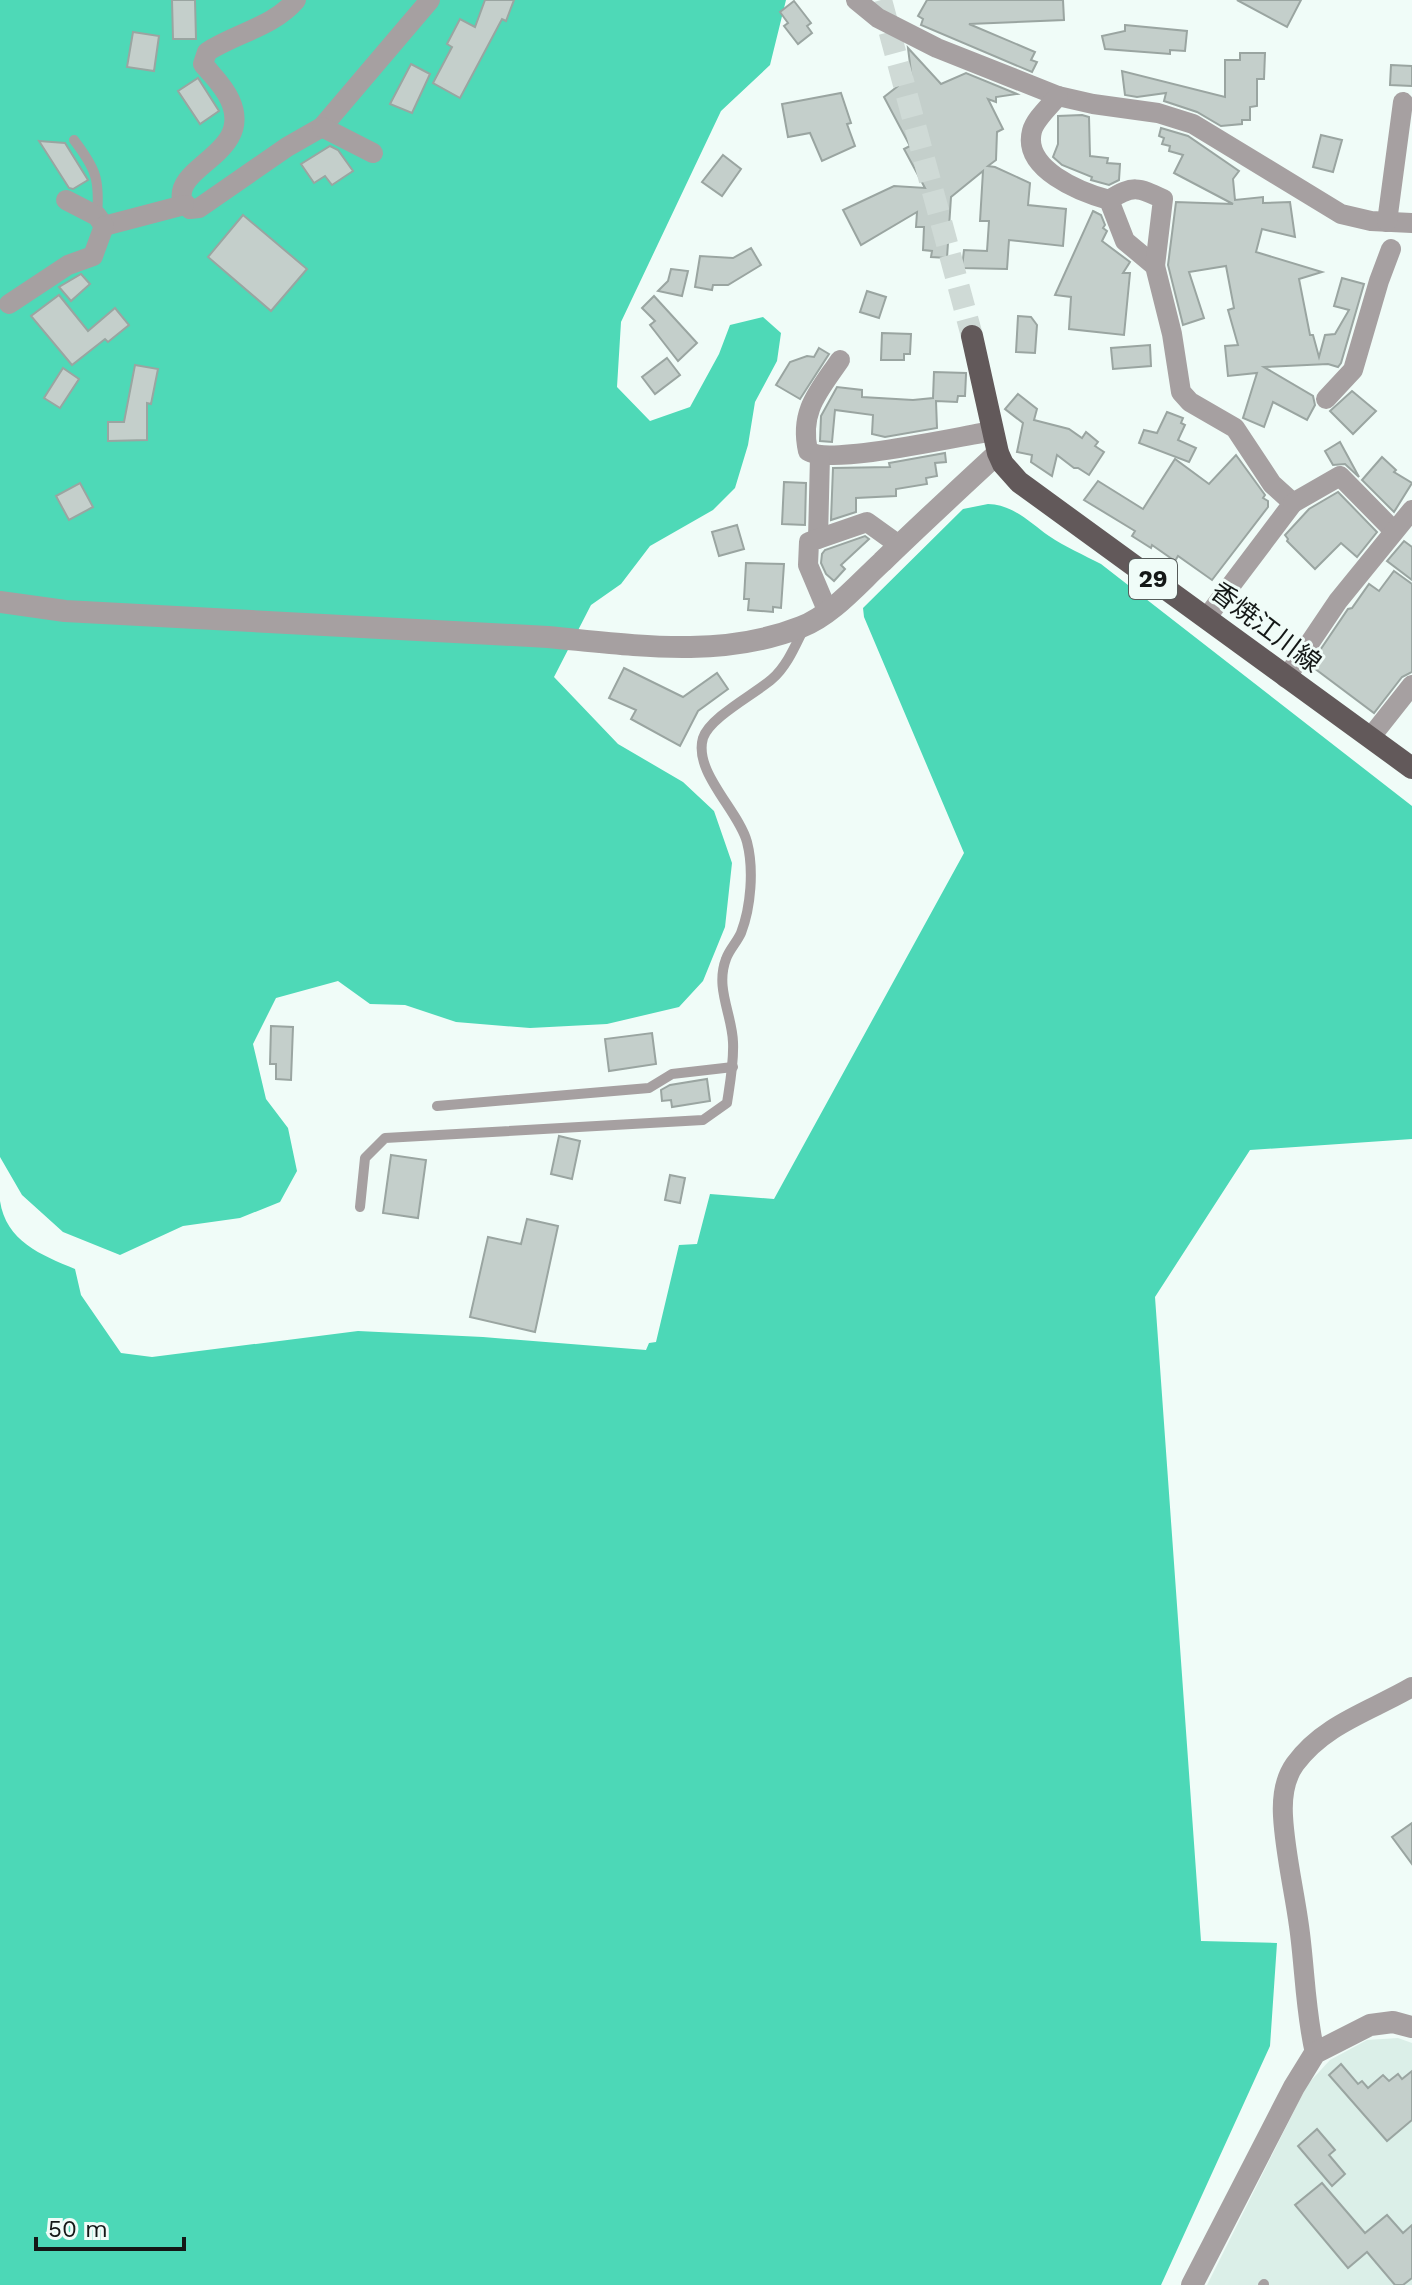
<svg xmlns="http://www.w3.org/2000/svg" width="1412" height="2285" font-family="'Work Sans','Noto Sans JP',sans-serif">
<rect width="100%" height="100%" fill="#f0fcf8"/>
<polygon fill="#dbefe8" points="1398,2038 1412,2043 1412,2285 1207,2285 1307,2085 1330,2060 1367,2040"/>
<polygon fill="#4ed9b7" points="0,0 786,0 770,65 721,111 621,322 617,387 650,421 690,407 719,354 730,325 763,317 781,333 777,361 755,402 748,445 735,488 713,510 650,546 621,584 591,605 554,677 618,744 683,782 714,811 732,863 725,927 703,981 679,1007 607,1024 530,1028 456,1022 405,1005 370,1004 338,981 276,998 253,1044 266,1099 288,1128 297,1171 280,1202 240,1218 183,1226 120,1255 63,1232 22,1195 0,1157"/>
<path fill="#4cd8b7" d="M988,504C1014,505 1029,522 1049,536C1065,547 1084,555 1101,564L1412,806V1139L1250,1150L1155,1297L1201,1941L1277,1943L1270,2046L1161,2285H0V1201C6,1241 41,1255 75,1269L81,1295L121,1353L152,1357L358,1331L483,1337L646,1350L649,1343L656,1342L679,1245L697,1244L710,1194L774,1199L964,853L864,617L863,608L963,509Z"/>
<g fill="#c4cfcb" stroke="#9aa5a1" stroke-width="2">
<polygon points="172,0 195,0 196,39 173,39"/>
<polygon points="485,0 514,0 506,21 502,19 460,98 433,83 452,47 447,44 460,19 475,27"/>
<polygon points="927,0 1063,0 1064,20 969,24 1035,52 1031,60 1037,62 1032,72 921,25 923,19 918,16"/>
<polygon points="1237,0 1301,0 1287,27"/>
<polygon points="794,1 811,23 807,26 812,33 798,44 784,26 788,23 780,12"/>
<polygon points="1125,25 1187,31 1185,51 1170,50 1170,54 1105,49 1102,36 1125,31"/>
<polygon points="133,32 159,36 154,71 127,67"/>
<polygon points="908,48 941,84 966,73 1017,94 996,97 996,102 988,99 1003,129 997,132 996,160 988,166 995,167 1030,183 1028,205 1066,209 1063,246 1009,240 1007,269 962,268 964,250 987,251 989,221 980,221 983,171 951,197 947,258 931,257 932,251 923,250 924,227 916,227 917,212 861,245 843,210 894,186 925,188 904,149 910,146 884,97 898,86 898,82 912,80"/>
<polygon points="1240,53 1265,53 1264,79 1257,79 1257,106 1250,107 1250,120 1242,120 1242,124 1221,126 1197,112 1164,101 1166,93 1137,97 1125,95 1122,71 1225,97 1225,60 1240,60"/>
<polygon points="411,64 430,74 412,113 390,104"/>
<polygon points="1391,65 1412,66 1412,86 1390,85"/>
<polygon points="198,78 219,111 200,124 178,91"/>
<polygon points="841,93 851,123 847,124 855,146 822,161 810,133 788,137 782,104"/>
<polygon points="1082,115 1089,117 1090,156 1108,158 1107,163 1120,164 1119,180 1109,185 1091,180 1092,177 1062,165 1053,157 1058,144 1058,116"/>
<polygon points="1161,128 1188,136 1239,171 1233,179 1235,200 1263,197 1263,203 1290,202 1295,237 1262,229 1256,252 1322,272 1299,279 1310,335 1313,335 1319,357 1325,335 1335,334 1349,310 1334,306 1342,278 1364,284 1341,363 1338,367 1328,364 1264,367 1313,396 1315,405 1307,420 1273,402 1264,427 1243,418 1257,373 1228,376 1225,346 1238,345 1228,310 1234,308 1226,266 1189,272 1204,318 1183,325 1168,265 1176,202 1233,204 1174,173 1183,155 1169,151 1170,146 1162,144 1164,138 1159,136"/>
<polygon points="1321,135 1342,140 1333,172 1313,167"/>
<polygon points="39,141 65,143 88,180 73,189 69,188"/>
<polygon points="330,146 338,150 353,171 332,185 325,176 314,183 301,164"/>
<polygon points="723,155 741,169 722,196 702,182"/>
<polygon points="1093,211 1101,215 1105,225 1103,228 1107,231 1102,241 1130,262 1123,273 1130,273 1124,335 1069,329 1071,297 1055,295"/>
<polygon points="243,215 307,269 271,311 208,257"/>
<polygon points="751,248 761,265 728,285 713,285 712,290 695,287 700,256 733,258"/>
<polygon points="671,269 688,271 682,296 658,291 668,281"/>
<polygon points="81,274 90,284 71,301 59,287"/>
<polygon points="867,291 886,297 879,318 860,312"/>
<polygon points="59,295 88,331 115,308 129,325 108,342 105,339 72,365 31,316"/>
<polygon points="654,296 697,343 678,361 650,325 655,321 642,308"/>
<polygon points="1018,316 1031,317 1037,325 1035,353 1016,352"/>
<polygon points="882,333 911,334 910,354 904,354 904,360 881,360"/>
<polygon points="1150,345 1151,366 1113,369 1111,348"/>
<polygon points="819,348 829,354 800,399 776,385 790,362 807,356 814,357"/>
<polygon points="667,358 680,375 655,394 642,377"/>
<polygon points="135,365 158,369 151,404 147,403 147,440 108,441 108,422 124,422"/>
<polygon points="63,368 79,379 60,408 44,398"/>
<polygon points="934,372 966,373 966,375 965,396 958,396 957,402 936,401 937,428 885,437 872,434 873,415 835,410 832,442 820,441 821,416 837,387 862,390 862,397 913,400 933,398"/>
<polygon points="1352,391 1376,411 1353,434 1330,411"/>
<polygon points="1018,394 1037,409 1034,420 1069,429 1082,438 1086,432 1098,442 1095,446 1104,452 1089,475 1078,468 1074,468 1057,455 1052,476 1031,462 1032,455 1017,452 1023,423 1005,409"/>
<polygon points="1167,412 1183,418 1181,423 1185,425 1178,440 1196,448 1189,462 1139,443 1144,430 1157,433"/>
<polygon points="1340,442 1359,477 1345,464 1333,465 1325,451"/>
<polygon points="945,453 946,462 935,463 937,476 926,478 927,484 896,489 896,496 856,498 856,512 831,520 833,468 890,467 889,463"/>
<polygon points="1236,455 1265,495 1263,498 1268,501 1268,507 1212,580 1178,556 1175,561 1152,545 1151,548 1132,536 1135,531 1084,500 1098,481 1143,509 1175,459 1209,484"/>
<polygon points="1382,457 1396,470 1394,472 1412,483 1394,512 1362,480"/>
<polygon points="784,482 806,483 805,525 782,524"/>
<polygon points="80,483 93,507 69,520 56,496"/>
<polygon points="1338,492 1377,532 1357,557 1341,543 1315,569 1287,541 1288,539 1285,535 1309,509"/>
<polygon points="737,525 744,549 719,556 712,532"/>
<polygon points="865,536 869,539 841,565 845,569 834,581 826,574 821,563 822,554 825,550"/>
<polygon points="1404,541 1412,547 1412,580 1387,561"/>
<polygon points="746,563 784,564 781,608 773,607 773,612 748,610 749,599 744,599"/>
<polygon points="1394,571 1412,584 1412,672 1402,677 1374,713 1310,665 1348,609 1352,608 1369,584 1379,591"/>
<polygon points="624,668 683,697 717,673 728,689 698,711 680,746 631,719 636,710 609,698"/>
<polygon points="271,1026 293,1027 291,1080 276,1079 276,1064 270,1064"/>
<polygon points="652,1033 656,1064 609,1071 605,1039"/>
<polygon points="707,1079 710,1101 672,1107 671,1100 662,1101 661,1090 670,1085"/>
<polygon points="559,1136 580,1141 572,1179 551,1174"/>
<polygon points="391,1155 426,1160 418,1218 383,1213"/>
<polygon points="670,1175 685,1178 680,1203 665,1200"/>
<polygon points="527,1219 558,1226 535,1332 470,1317 488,1237 521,1244"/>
<polygon points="1412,1823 1412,1864 1392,1837"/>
<polygon points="1341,2064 1358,2084 1362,2081 1368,2088 1383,2075 1389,2081 1398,2074 1402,2079 1412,2071 1412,2120 1387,2141 1329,2075"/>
<polygon points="1317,2129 1335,2150 1329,2155 1345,2174 1332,2186 1298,2146"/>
<polygon points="1322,2183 1365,2233 1387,2215 1403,2233 1412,2225 1412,2278 1403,2285 1395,2285 1367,2252 1348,2268 1295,2205"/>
</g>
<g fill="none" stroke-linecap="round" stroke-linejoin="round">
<polyline stroke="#cfdad6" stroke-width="22" stroke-dasharray="22 11" stroke-linecap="butt" points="881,0 972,336"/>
<g stroke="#a6a0a1" stroke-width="10">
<path d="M74,140C96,169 100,179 97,216"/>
<polyline points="437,1106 649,1088 672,1074 733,1067"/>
<path d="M360,1207L365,1158L385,1138L703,1120L727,1103C730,1083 734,1063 733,1042C732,1014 715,988 726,959C729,950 737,942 741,933C751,907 754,869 747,842C739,811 693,772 703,738C710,717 755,694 772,679C787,666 795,646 804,628"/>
<polyline points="1263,2285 1264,2284"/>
</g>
<g stroke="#a6a0a1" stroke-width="20">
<path d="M296,0C273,27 236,33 207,52L203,64C213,76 224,86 230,100C254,153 175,165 182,200L190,209L199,208L287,147L322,127L430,0"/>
<polyline points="856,0 878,18 937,48 1058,96 1093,104 1158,113 1193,124 1341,214 1371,221 1412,223"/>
<path d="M1058,96C1050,106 1035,119 1032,131C1022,169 1080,192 1109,200L1125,241L1155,266L1172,334L1181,392L1190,402L1235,428L1272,484L1293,503L1207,617"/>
<polyline points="322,127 373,153"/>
<polyline points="66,200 97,216 104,226"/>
<path d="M1109,200C1133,185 1138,187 1163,199L1155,266"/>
<polyline points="1387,222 1403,102"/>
<polyline points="104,226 184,205"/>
<polyline points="9,304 68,265 93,256 104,226"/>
<path d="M840,360C819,391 799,411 808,451C829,466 960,436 993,431"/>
<polyline points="1326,399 1353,370 1379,281 1391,249"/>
<polyline points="1293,503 1340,476 1394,531"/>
<polyline points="818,539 820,456"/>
<polyline points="827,610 808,565 809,542 867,522 899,545"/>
<polyline points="1286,678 1338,601 1412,510"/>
<polyline points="1370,738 1412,685"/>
<path d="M1315,2053C1305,2011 1305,1968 1299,1926C1294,1889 1285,1853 1283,1816C1282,1798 1285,1778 1295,1764C1324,1724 1371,1711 1412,1687"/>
</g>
<g stroke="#a6a0a1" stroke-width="22">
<path d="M0,602L65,611L548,637C633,645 720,659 801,627C832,615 858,584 882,562C920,525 959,489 998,453"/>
<polyline points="1192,2285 1294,2087 1315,2053 1370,2025 1393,2022 1412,2027"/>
</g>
<polyline stroke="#62595a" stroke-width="22" points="972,336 998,453 1003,464 1019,482 1412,768"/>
</g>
<g text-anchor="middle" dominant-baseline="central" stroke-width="6" stroke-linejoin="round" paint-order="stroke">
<rect fill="#f0fcf8" stroke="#565c5a" stroke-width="2" x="1129" y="559" width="48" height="40" rx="6"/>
<g font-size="24" font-weight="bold" fill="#141817">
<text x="1153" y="579">29</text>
</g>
<g font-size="26" fill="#141817" stroke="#f0fcf8">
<text transform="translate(1266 627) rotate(37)">香焼江川線</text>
</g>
</g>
<path d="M36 2237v12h148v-12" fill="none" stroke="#141817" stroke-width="4"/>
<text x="48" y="2237" font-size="24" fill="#141817" stroke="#f0fcf8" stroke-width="6" paint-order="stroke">50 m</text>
</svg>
